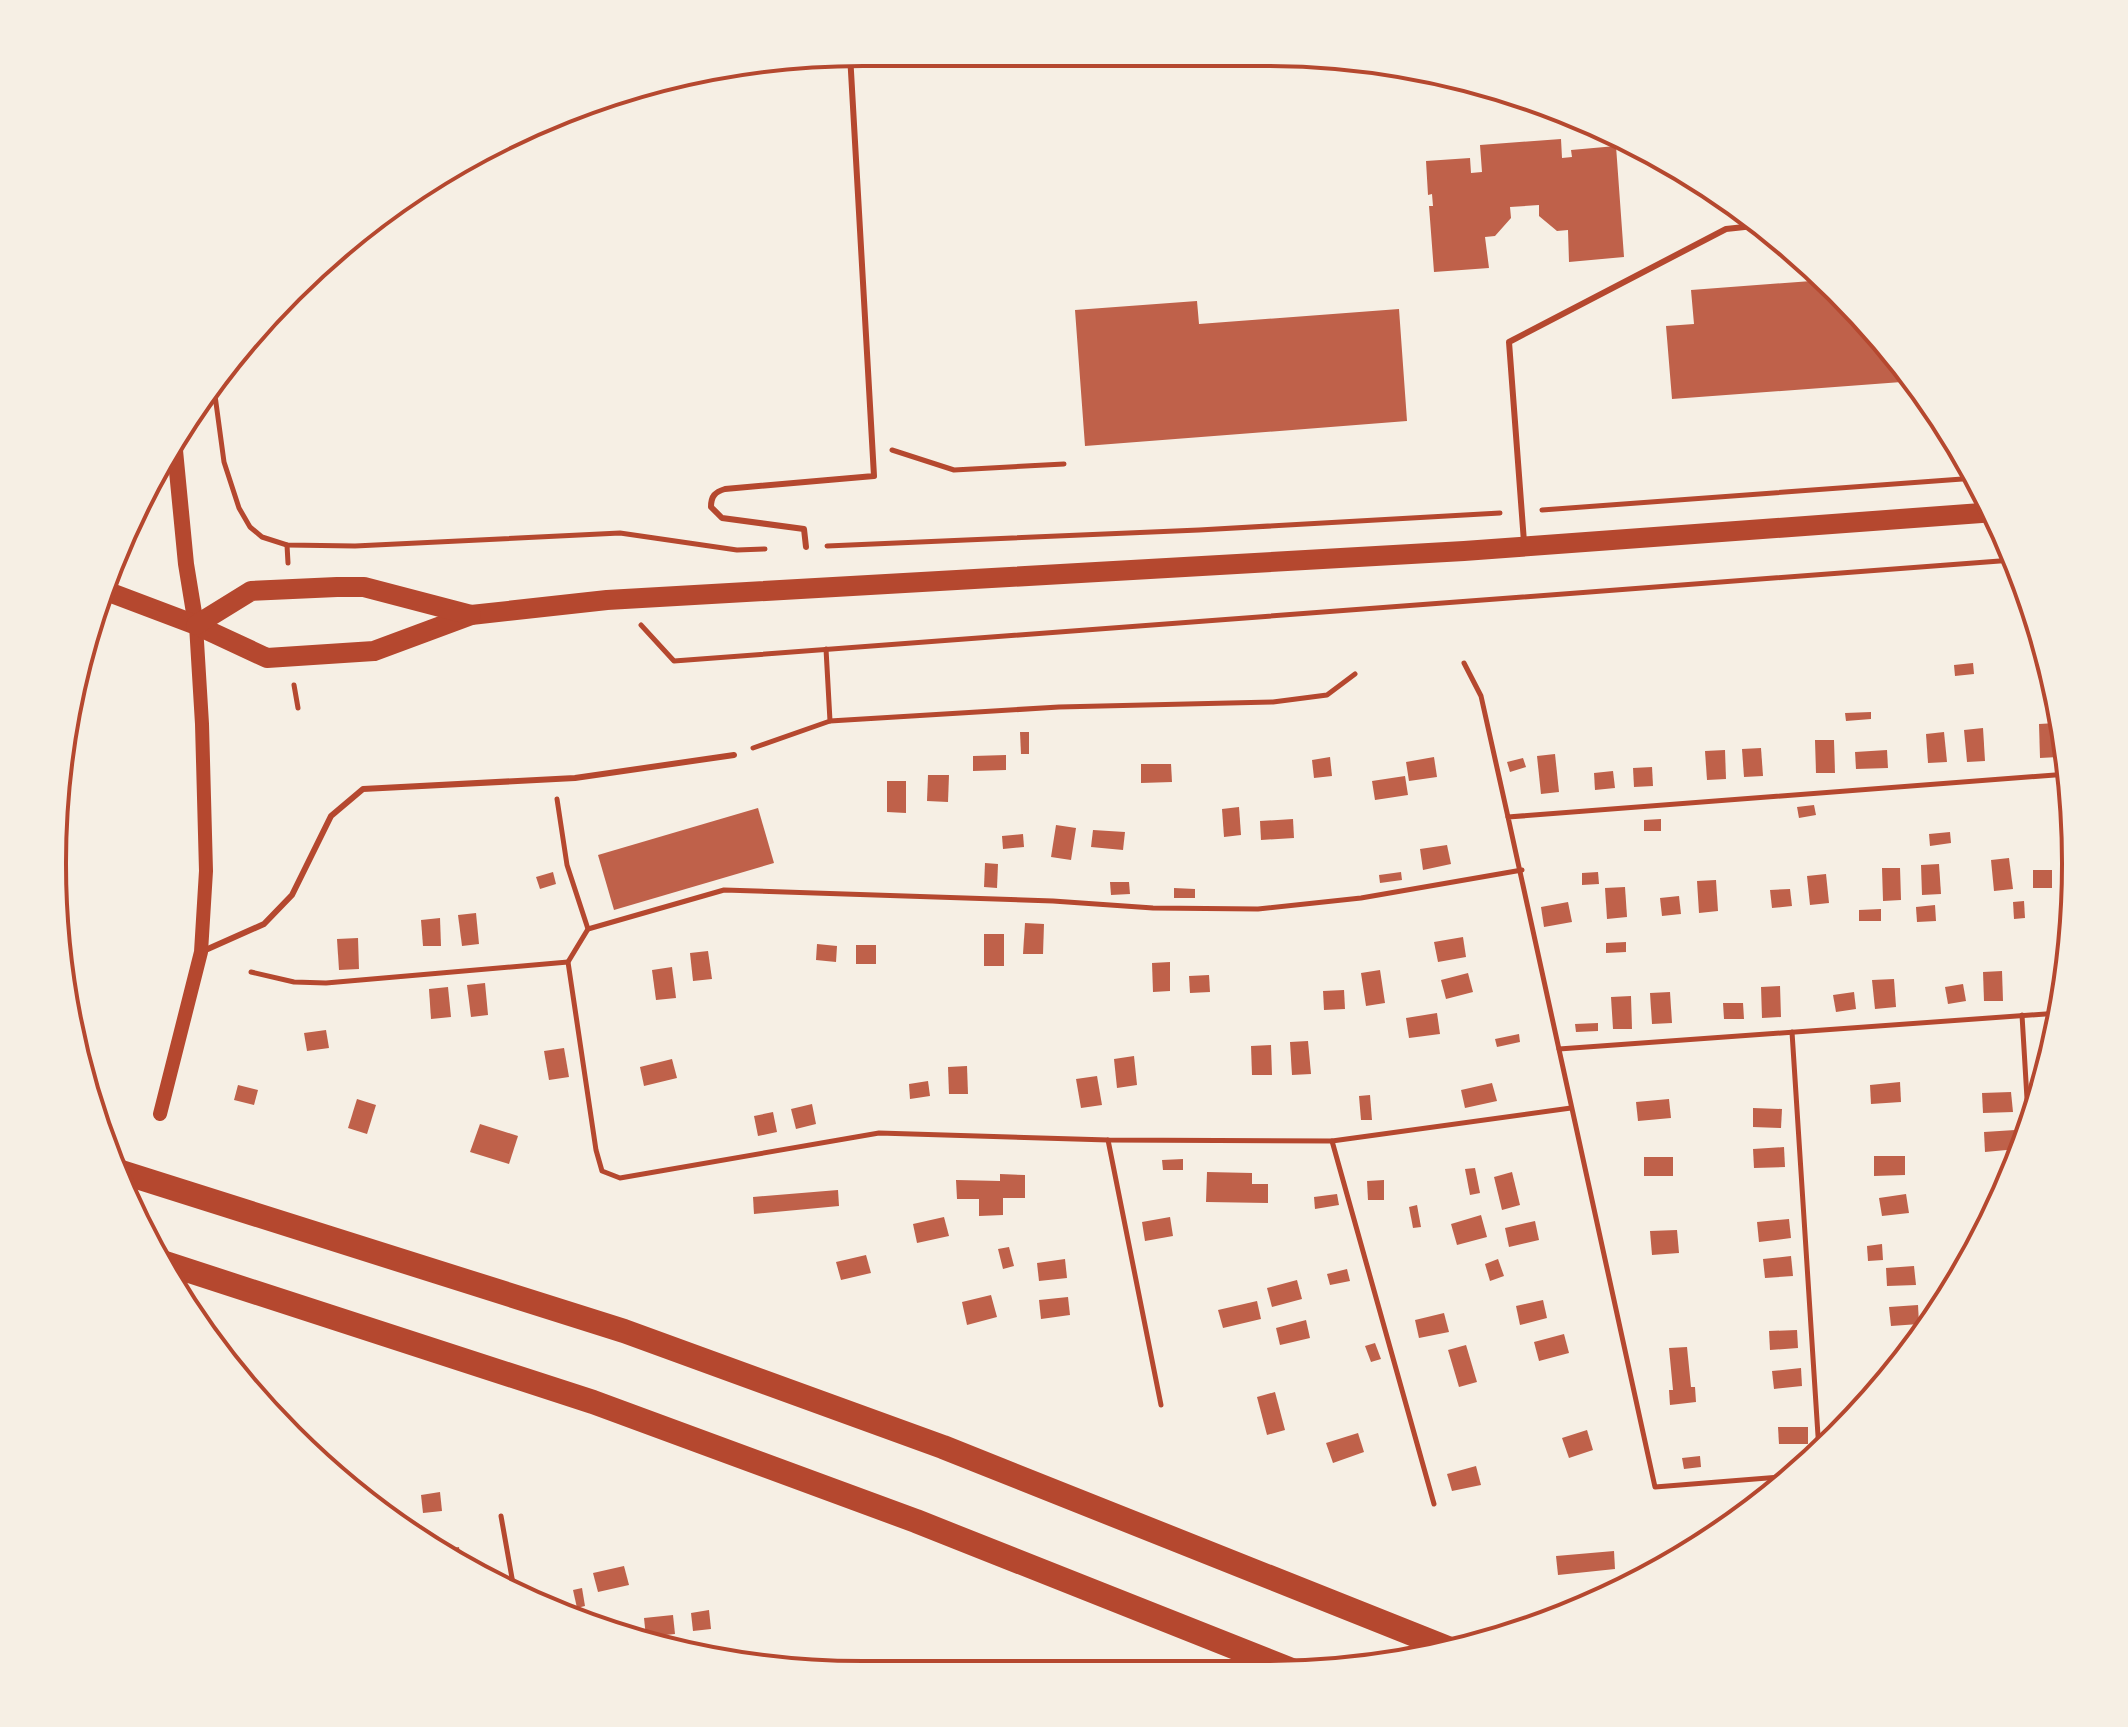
<svg xmlns="http://www.w3.org/2000/svg" width="2128" height="1727" font-family="'Sofia Sans Condensed',sans-serif">
<rect width="100%" height="100%" fill="#f6efe4"/>
<g fill="#bf614a">
<polygon points="1561,139 1562,158 1572,157 1571,150 1616,146 1624,257 1569,262 1568,230 1557,231 1539,216 1539,205 1510,207 1511,218 1495,236 1485,237 1489,268 1434,272 1429,206 1433,206 1432,194 1428,195 1426,161 1470,158 1471,173 1482,172 1480,145"/>
<polygon points="1825,280 1908,369 1915,381 1672,399 1666,326 1694,324 1691,290"/>
<polygon points="1197,301 1199,324 1399,309 1407,421 1085,446 1075,310"/>
<polygon points="1973,663 1974,674 1955,676 1954,665"/>
<polygon points="1871,712 1871,719 1846,721 1845,713"/>
<polygon points="2056,723 2058,757 2040,758 2039,724"/>
<polygon points="1983,728 1985,761 1967,762 1964,730"/>
<polygon points="1020,732 1029,732 1029,754 1021,754"/>
<polygon points="1944,732 1947,762 1928,763 1926,734"/>
<polygon points="1815,740 1834,740 1835,773 1816,773"/>
<polygon points="1761,748 1763,776 1744,777 1742,749"/>
<polygon points="1725,750 1726,779 1707,780 1705,751"/>
<polygon points="1887,750 1888,768 1856,769 1855,752"/>
<polygon points="1555,754 1559,792 1541,794 1537,756"/>
<polygon points="1006,755 1006,770 973,771 973,756"/>
<polygon points="1330,757 1332,776 1314,778 1312,760"/>
<polygon points="1434,757 1437,777 1409,781 1406,762"/>
<polygon points="1523,758 1526,767 1510,772 1507,762"/>
<polygon points="1141,764 1171,764 1172,782 1141,783"/>
<polygon points="1652,767 1653,786 1634,787 1633,768"/>
<polygon points="1613,771 1615,788 1595,790 1594,773"/>
<polygon points="928,775 949,775 948,802 927,801"/>
<polygon points="1405,776 1408,795 1375,800 1372,781"/>
<polygon points="887,781 906,781 906,813 887,812"/>
<polygon points="1814,805 1816,815 1799,818 1797,807"/>
<polygon points="1239,807 1241,835 1224,837 1222,809"/>
<polygon points="758,808 774,863 614,910 598,855"/>
<polygon points="1293,819 1294,838 1261,840 1260,821"/>
<polygon points="1661,819 1661,831 1644,831 1644,820"/>
<polygon points="1056,825 1076,828 1071,860 1051,857"/>
<polygon points="1093,830 1125,832 1123,850 1091,847"/>
<polygon points="1950,832 1951,843 1930,846 1929,834"/>
<polygon points="1023,834 1024,847 1003,849 1002,836"/>
<polygon points="1447,845 1451,864 1423,870 1420,849"/>
<polygon points="2009,858 2013,889 1994,891 1991,860"/>
<polygon points="985,863 998,864 997,888 984,887"/>
<polygon points="1939,864 1941,894 1922,895 1921,865"/>
<polygon points="1882,868 1900,868 1901,900 1883,901"/>
<rect x="2033" y="870" width="19" height="18"/>
<polygon points="553,872 556,884 540,889 536,877"/>
<polygon points="1401,872 1402,880 1380,883 1379,875"/>
<polygon points="1598,872 1599,884 1582,885 1582,873"/>
<polygon points="1826,874 1829,903 1810,905 1807,876"/>
<polygon points="1716,880 1718,911 1699,913 1697,881"/>
<polygon points="1110,882 1129,882 1130,894 1111,895"/>
<polygon points="1625,887 1627,917 1607,919 1605,888"/>
<polygon points="1174,888 1195,889 1195,898 1174,898"/>
<polygon points="1790,889 1792,906 1772,908 1770,890"/>
<polygon points="1679,896 1681,914 1662,916 1660,898"/>
<polygon points="2024,901 2025,918 2014,919 2013,902"/>
<polygon points="1568,902 1572,922 1544,927 1541,907"/>
<polygon points="1935,905 1936,921 1917,922 1916,907"/>
<polygon points="1881,909 1881,921 1859,921 1859,910"/>
<polygon points="476,913 479,944 462,946 458,915"/>
<polygon points="440,918 441,946 423,946 421,920"/>
<polygon points="1025,923 1044,924 1043,954 1023,954"/>
<rect x="984" y="934" width="20" height="32"/>
<polygon points="1463,937 1466,957 1438,962 1434,942"/>
<polygon points="358,938 359,969 339,970 337,939"/>
<polygon points="1626,942 1626,952 1606,953 1606,943"/>
<polygon points="817,944 837,946 836,962 816,960"/>
<rect x="856" y="945" width="20" height="19"/>
<polygon points="708,951 712,979 693,981 690,953"/>
<polygon points="1170,962 1170,991 1153,992 1152,963"/>
<polygon points="2069,963 2063,995 2059,995 2056,964"/>
<polygon points="672,967 676,998 656,1000 652,970"/>
<polygon points="1380,970 1385,1003 1366,1006 1361,973"/>
<polygon points="2002,971 2003,1001 1984,1001 1983,972"/>
<polygon points="1468,973 1473,992 1446,999 1441,980"/>
<polygon points="1209,975 1210,992 1190,993 1189,976"/>
<polygon points="1894,979 1896,1007 1875,1009 1872,980"/>
<polygon points="485,983 488,1015 471,1017 467,985"/>
<polygon points="1963,984 1966,1001 1948,1004 1945,987"/>
<polygon points="1780,986 1781,1017 1762,1018 1761,987"/>
<polygon points="448,987 451,1017 431,1019 429,989"/>
<polygon points="1344,990 1345,1009 1324,1010 1323,991"/>
<polygon points="1670,992 1672,1023 1652,1024 1650,993"/>
<polygon points="1854,992 1856,1009 1836,1012 1833,995"/>
<polygon points="1631,996 1632,1029 1613,1029 1611,997"/>
<polygon points="1723,1003 1743,1003 1744,1019 1724,1019"/>
<polygon points="1437,1013 1440,1034 1409,1038 1406,1018"/>
<polygon points="1598,1023 1598,1031 1576,1032 1575,1024"/>
<polygon points="326,1030 329,1048 307,1051 304,1033"/>
<polygon points="1519,1034 1520,1042 1497,1047 1495,1039"/>
<polygon points="1308,1041 1311,1074 1292,1075 1290,1042"/>
<polygon points="1271,1045 1272,1075 1252,1075 1251,1046"/>
<polygon points="564,1048 569,1077 549,1080 544,1051"/>
<polygon points="1134,1056 1137,1085 1117,1088 1114,1059"/>
<polygon points="672,1059 677,1078 644,1086 640,1067"/>
<polygon points="967,1066 968,1094 949,1094 948,1067"/>
<polygon points="1097,1076 1102,1105 1081,1108 1076,1079"/>
<polygon points="928,1081 930,1096 910,1099 909,1084"/>
<polygon points="1900,1082 1901,1102 1871,1104 1870,1085"/>
<polygon points="1492,1083 1497,1101 1465,1108 1461,1090"/>
<polygon points="238,1085 258,1090 254,1105 234,1100"/>
<polygon points="2011,1092 2013,1112 1983,1113 1982,1093"/>
<polygon points="1370,1095 1372,1120 1361,1120 1359,1096"/>
<polygon points="357,1099 376,1105 367,1134 348,1128"/>
<polygon points="1669,1099 1671,1118 1638,1121 1636,1102"/>
<polygon points="812,1104 816,1124 796,1129 791,1109"/>
<polygon points="1753,1108 1782,1109 1781,1128 1753,1127"/>
<polygon points="773,1112 777,1132 758,1136 754,1116"/>
<polygon points="480,1124 518,1136 509,1164 470,1152"/>
<polygon points="2015,1130 2017,1149 1985,1152 1984,1132"/>
<polygon points="1784,1147 1785,1167 1754,1168 1753,1149"/>
<polygon points="1874,1156 1905,1156 1905,1175 1874,1176"/>
<rect x="1644" y="1157" width="29" height="19"/>
<polygon points="1183,1159 1183,1170 1163,1170 1162,1160"/>
<polygon points="1475,1168 1480,1193 1470,1195 1465,1169"/>
<polygon points="1207,1172 1252,1173 1252,1184 1268,1184 1268,1203 1206,1202"/>
<polygon points="1512,1172 1520,1205 1502,1210 1494,1177"/>
<polygon points="1000,1174 1025,1175 1025,1198 1003,1198 1003,1215 979,1216 979,1199 957,1199 956,1180 1000,1181"/>
<polygon points="1384,1180 1384,1200 1368,1200 1367,1181"/>
<polygon points="838,1190 839,1206 754,1214 753,1197"/>
<polygon points="1337,1194 1339,1205 1315,1209 1314,1197"/>
<polygon points="1906,1194 1909,1213 1882,1216 1879,1198"/>
<polygon points="1417,1205 1421,1227 1413,1228 1409,1207"/>
<polygon points="1481,1215 1487,1237 1457,1245 1451,1224"/>
<polygon points="944,1217 949,1236 917,1243 913,1224"/>
<polygon points="1170,1217 1173,1236 1145,1241 1142,1222"/>
<polygon points="1789,1219 1791,1238 1759,1242 1757,1222"/>
<polygon points="1535,1221 1539,1240 1509,1247 1505,1228"/>
<polygon points="1677,1230 1679,1253 1652,1255 1650,1231"/>
<polygon points="1882,1244 1883,1260 1868,1261 1867,1246"/>
<polygon points="1009,1247 1014,1266 1003,1269 998,1249"/>
<polygon points="866,1255 871,1273 841,1280 836,1262"/>
<polygon points="1791,1256 1793,1276 1765,1278 1763,1259"/>
<polygon points="1065,1259 1067,1278 1039,1281 1037,1263"/>
<polygon points="1498,1259 1504,1276 1490,1281 1485,1264"/>
<polygon points="1914,1266 1916,1285 1887,1286 1886,1268"/>
<polygon points="1347,1269 1350,1281 1330,1285 1327,1274"/>
<polygon points="1297,1280 1302,1299 1272,1307 1267,1288"/>
<polygon points="991,1295 997,1317 967,1325 962,1302"/>
<polygon points="1068,1297 1070,1315 1041,1319 1039,1300"/>
<polygon points="1543,1300 1547,1318 1520,1325 1516,1306"/>
<polygon points="1257,1301 1261,1319 1223,1328 1218,1310"/>
<polygon points="1918,1305 1919,1324 1891,1326 1889,1307"/>
<polygon points="1444,1313 1449,1332 1419,1338 1415,1320"/>
<polygon points="1306,1320 1310,1338 1280,1345 1276,1328"/>
<polygon points="1797,1330 1798,1348 1770,1350 1769,1331"/>
<polygon points="1564,1334 1569,1353 1539,1361 1534,1342"/>
<polygon points="1375,1343 1381,1359 1371,1362 1365,1346"/>
<polygon points="1466,1345 1477,1382 1459,1387 1448,1350"/>
<polygon points="1687,1347 1691,1387 1695,1387 1696,1402 1670,1405 1669,1390 1673,1390 1669,1348"/>
<polygon points="1801,1368 1802,1386 1774,1389 1772,1371"/>
<polygon points="1275,1392 1285,1430 1267,1435 1257,1397"/>
<polygon points="1778,1427 1808,1427 1808,1444 1779,1444"/>
<polygon points="1587,1430 1593,1450 1569,1458 1562,1438"/>
<polygon points="1358,1433 1364,1452 1333,1463 1326,1443"/>
<polygon points="1700,1456 1701,1467 1684,1469 1682,1458"/>
<polygon points="1476,1466 1481,1485 1452,1491 1447,1474"/>
<polygon points="440,1492 442,1511 423,1513 421,1495"/>
<polygon points="459,1547 461,1564 439,1550"/>
<polygon points="1614,1551 1615,1569 1558,1575 1556,1556"/>
<polygon points="624,1566 629,1585 598,1592 593,1573"/>
<polygon points="582,1588 585,1606 577,1608 573,1590"/>
<polygon points="709,1610 711,1629 693,1631 691,1613"/>
<polygon points="673,1615 675,1634 646,1637 644,1618"/>
</g>
<g fill="none" stroke-linecap="round" stroke-linejoin="round">
<g stroke="#b5482f" stroke-width="5">
<polyline points="214,388 224,462 239,508 250,527 262,537 287,545 355,546 620,533 737,550 765,549"/>
<polyline points="892,450 954,470 1064,464"/>
<polyline points="1542,510 1976,478"/>
<polyline points="287,545 288,563"/>
<polyline points="827,546 1199,530 1500,513"/>
<polyline points="641,625 674,661 2013,560"/>
<polyline points="1464,663 1481,696 1508,817"/>
<polyline points="294,685 298,708"/>
<polyline points="830,721 1059,707 1273,702 1327,695 1355,674"/>
<polyline points="753,748 830,721 826,649"/>
<polyline points="557,799 567,865 588,929 568,962 596,1150 602,1171 620,1178 879,1133 1108,1140 1332,1141 1571,1108"/>
<polyline points="588,929 724,890 1053,901 1153,908 1258,909 1361,898 1522,870"/>
<polyline points="251,972 294,982 326,983 568,962"/>
<polyline points="2022,1015 2029,1132"/>
<polyline points="1792,1032 1819,1451"/>
<polyline points="1559,1049 2059,1013"/>
<polyline points="1108,1140 1161,1405"/>
<polyline points="1332,1141 1434,1504"/>
<polyline points="1792,1476 1655,1487 1508,817 2068,774"/>
<polyline points="501,1516 515,1595"/>
</g>
<g stroke="#b5482f" stroke-width="6">
<polyline points="1524,542 1509,342 1726,229 1763,225"/>
<path d="M806,547L804,529L722,518L711,507C711,496 715,492 725,489L874,476L850,54"/>
<polyline points="201,952 264,924 292,895 331,816 363,789 575,778 734,755"/>
</g>
<polyline stroke="#b5482f" stroke-width="14" points="160,1114 201,952 206,871 202,724 196,625"/>
<polyline stroke="#b5482f" stroke-width="16" points="174,440 186,564 196,625"/>
<g stroke="#b5482f" stroke-width="20">
<polyline points="106,591 196,625 267,658 374,651 471,615 607,600 1464,551 1995,512"/>
<polyline points="196,625 251,591 337,587 364,587 471,615"/>
</g>
<g stroke="#b5482f" stroke-width="24">
<polyline points="118,1171 624,1331 943,1447 1455,1651"/>
<polyline points="162,1262 593,1402 916,1521 1299,1673"/>
</g>
</g>
<path d="M0 0H2128V1727H0ZM863 66H1265A797 797 0 0 1 2062 863V864A797 797 0 0 1 1265 1661H863A797 797 0 0 1 66 864V863A797 797 0 0 1 863 66Z" fill="#f6efe4" fill-rule="evenodd"/>
<path fill="none" stroke="#b5482f" stroke-width="4" d="M863 66H1265A797 797 0 0 1 2062 863V864A797 797 0 0 1 1265 1661H863A797 797 0 0 1 66 864V863A797 797 0 0 1 863 66Z"/>
</svg>
